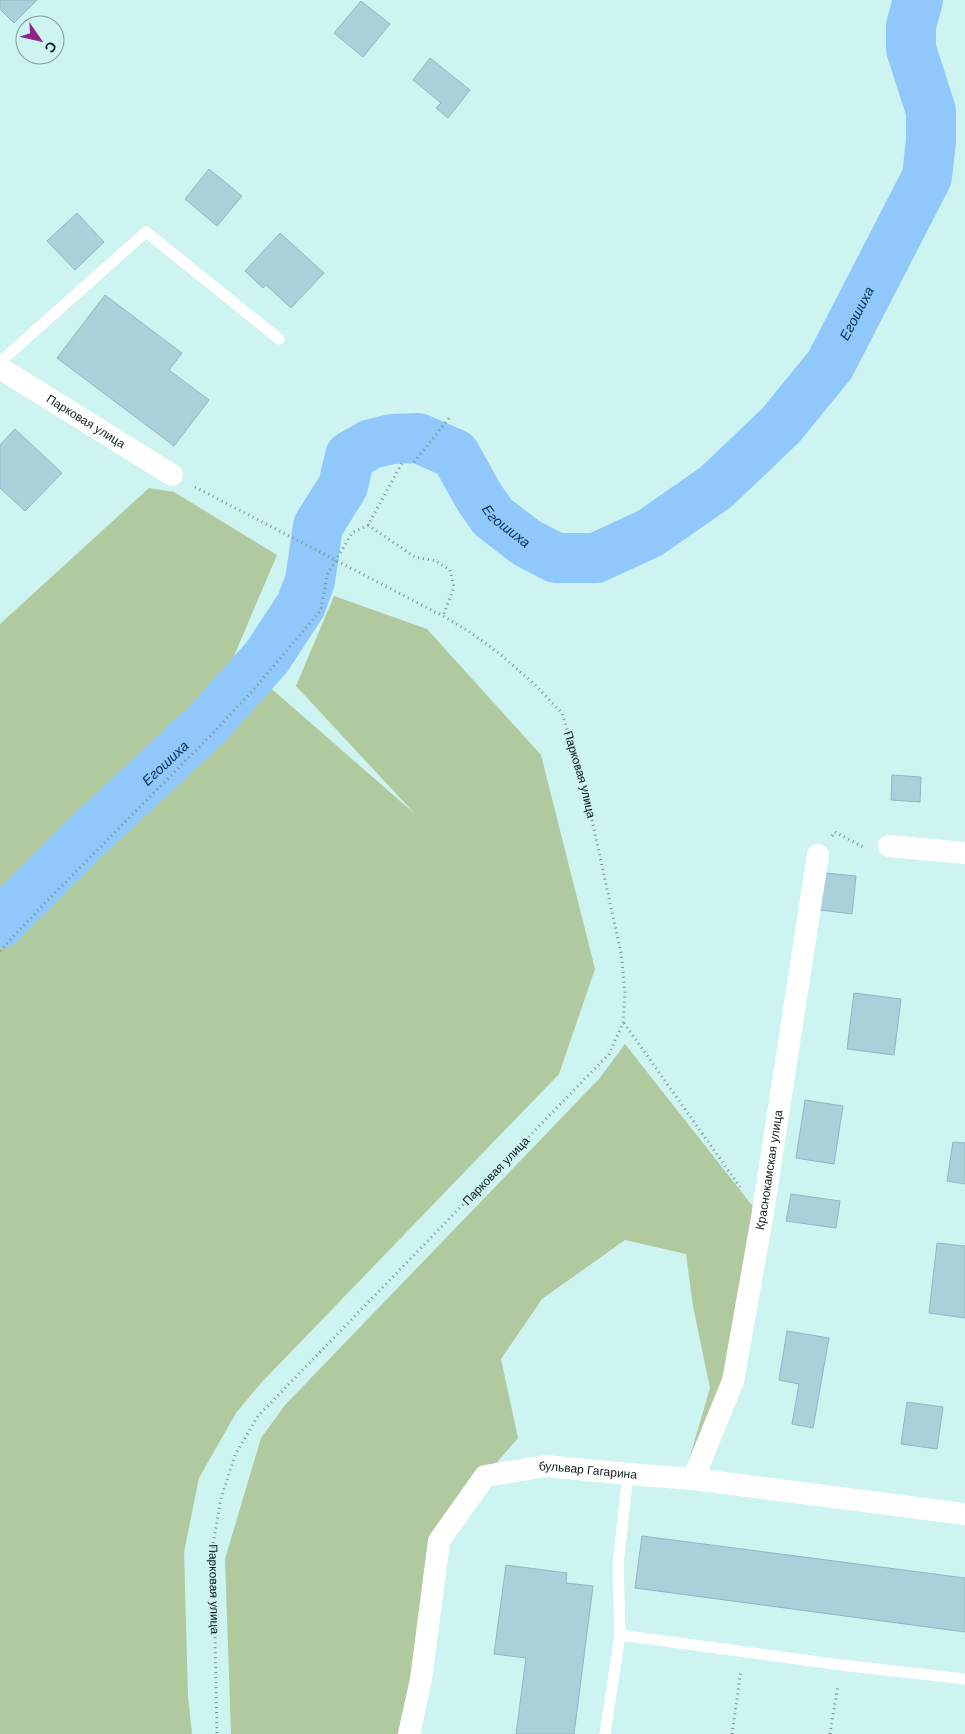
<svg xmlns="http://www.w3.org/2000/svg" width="965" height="1734" font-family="Helvetica,sans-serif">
<rect width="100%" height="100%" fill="#cdf4f0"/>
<g fill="#b0c99e">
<polygon points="149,488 174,492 277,555 234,656 415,814 296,686 334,596 427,629 541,755 595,969 559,1074 261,1383 236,1413 199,1478 184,1552 188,1696 192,1734 0,1734 0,624"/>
<polygon points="625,1044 762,1218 733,1381 686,1470 710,1388 693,1306 686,1254 625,1240 542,1299 501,1359 518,1438 485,1476 439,1541 403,1734 231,1734 225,1559 261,1438 285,1405 599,1079"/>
</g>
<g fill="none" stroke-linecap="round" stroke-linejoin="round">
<path stroke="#90c8fb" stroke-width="50" id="s1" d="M0,923L87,836L207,724L267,657L301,605L310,581L318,526L343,486L350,456L371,444L392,439L418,438L455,454L479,497L493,517L527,543L556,558H596L650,533L716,487L781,425L830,365L927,177L931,140V111L911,49V26L918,0"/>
</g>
<g fill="#acd0da" stroke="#93b6c1">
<polygon points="0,0 37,0 14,23 0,9"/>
<polygon points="361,1 390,24 363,57 334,33"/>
<polygon points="430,58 470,90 448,118 436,108 441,103 413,80"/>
<polygon points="209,169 242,196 217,226 185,199"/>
<polygon points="77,213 104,242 75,270 47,241"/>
<polygon points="280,233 324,273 291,308 266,285 263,288 245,271"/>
<polygon points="105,295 182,353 169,370 209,400 174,446 57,358"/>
<polygon points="15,429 62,473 25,511 0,488 0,445"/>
<polygon points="892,775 921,777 920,802 891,800"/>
<polygon points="825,873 856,876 852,914 820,910"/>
<polygon points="854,993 901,999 894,1055 847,1049"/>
<polygon points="805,1100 843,1106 834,1164 796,1158"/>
<polygon points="953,1142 965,1143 965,1184 947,1181"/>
<polygon points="791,1194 840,1201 836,1228 786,1221"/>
<polygon points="937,1243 965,1246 965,1318 929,1313"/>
<polygon points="787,1331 829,1338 813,1428 792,1424 799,1384 779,1380"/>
<polygon points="907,1402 943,1407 937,1449 901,1444"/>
<polygon points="642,1536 965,1578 965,1632 635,1588"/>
<polygon points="506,1565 567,1573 566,1583 593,1586 574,1734 516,1734 526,1658 494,1654"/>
</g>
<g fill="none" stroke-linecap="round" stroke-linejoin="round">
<g stroke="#779391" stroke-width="3" stroke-dasharray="1 4" stroke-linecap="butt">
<polyline points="414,462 450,417"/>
<path id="s2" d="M195,487L443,616L470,632L500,654L533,683L562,713L585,788L621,953L625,992L623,1023L609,1054L258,1416L235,1455L221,1498L213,1544L217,1734"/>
<polyline points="368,525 415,557 436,561 450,570 454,587 443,616"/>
<polyline points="832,836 835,832 863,847"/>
<polyline points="0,951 44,904 215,731 255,688 321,610 327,575 352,533 368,525 402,463"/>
<polyline points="624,1023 740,1187"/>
<polyline points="732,1734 741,1670"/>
<polyline points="830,1734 838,1685"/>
</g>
<g stroke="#fff" stroke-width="11">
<polyline points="0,362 146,232 279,339"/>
<polyline points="620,1635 841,1665 965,1679"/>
<polyline points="605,1734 620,1635 618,1565 628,1474"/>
</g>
<g stroke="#fff" stroke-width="22">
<path id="s3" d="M0,368L172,475"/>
<polyline points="889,846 965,853"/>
<path id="s4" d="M693,1479L733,1381L762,1218L818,855"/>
<path id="s5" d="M409,1734L421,1679L439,1541L485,1476L546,1466L628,1474L693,1479L965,1514"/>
</g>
</g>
<g text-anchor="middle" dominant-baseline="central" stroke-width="4" stroke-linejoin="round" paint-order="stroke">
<g font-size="12" fill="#0d1c1b" stroke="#cdf4f0">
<text stroke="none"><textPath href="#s3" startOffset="101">Парковая улица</textPath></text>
<text stroke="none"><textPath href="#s2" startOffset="498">Парковая улица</textPath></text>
<text stroke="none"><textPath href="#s4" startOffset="320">Краснокамская улица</textPath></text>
<text transform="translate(496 1171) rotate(-46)">Парковая улица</text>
<text stroke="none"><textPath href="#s5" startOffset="379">бульвар Гагарина</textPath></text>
<text stroke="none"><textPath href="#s2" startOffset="1472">Парковая улица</textPath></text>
</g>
<g font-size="14" font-style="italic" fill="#043050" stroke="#cdf4f0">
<text stroke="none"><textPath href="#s1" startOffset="1265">Егошиха</textPath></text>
<text stroke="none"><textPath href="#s1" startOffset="800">Егошиха</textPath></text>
<text stroke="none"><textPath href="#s1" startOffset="230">Егошиха</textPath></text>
</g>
</g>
<g transform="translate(40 40) rotate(124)"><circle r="24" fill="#cdf4f0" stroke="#809e9b"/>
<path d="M0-4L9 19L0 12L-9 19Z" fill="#912587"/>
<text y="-8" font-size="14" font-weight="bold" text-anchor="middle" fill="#0d1c1b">С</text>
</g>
</svg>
